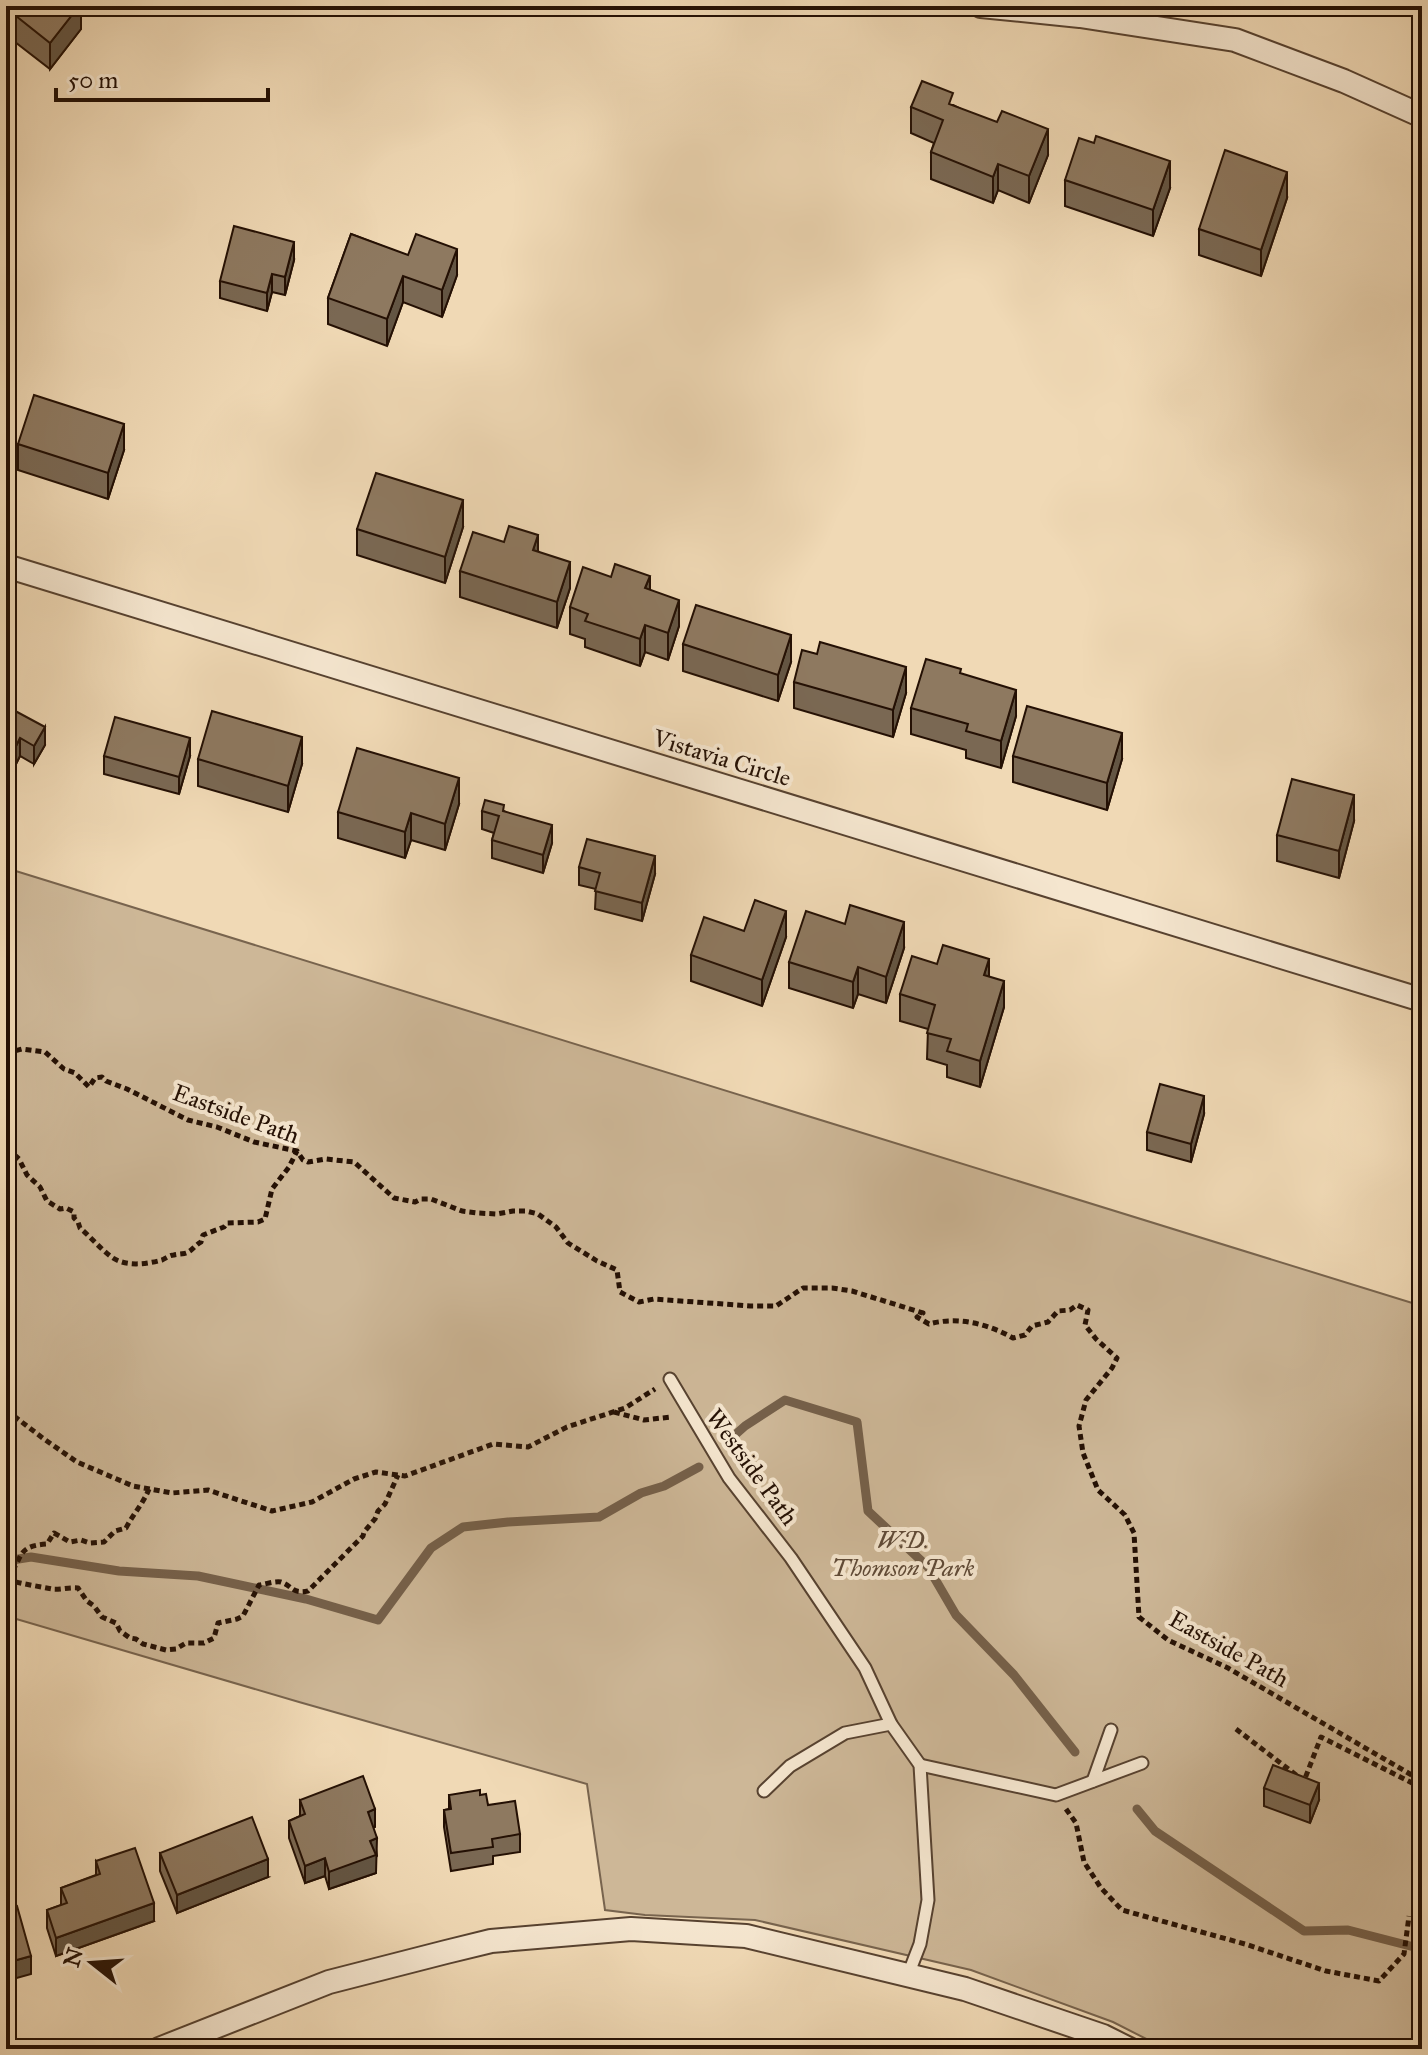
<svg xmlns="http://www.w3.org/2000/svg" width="1428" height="2055" font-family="'IM FELL Great Primer',serif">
<rect width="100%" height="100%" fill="#f0d9b5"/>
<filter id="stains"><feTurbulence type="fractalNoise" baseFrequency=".0025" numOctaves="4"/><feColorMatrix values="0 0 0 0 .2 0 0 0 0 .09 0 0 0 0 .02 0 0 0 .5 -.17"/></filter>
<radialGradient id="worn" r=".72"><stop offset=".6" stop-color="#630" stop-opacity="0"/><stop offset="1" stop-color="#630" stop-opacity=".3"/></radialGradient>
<polygon fill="#cdb797" stroke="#78644e" stroke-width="2" points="6,868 1422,1306 1422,2049 1166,2049 1113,2022 971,1970 755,1920 645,1915 605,1910 587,1784 299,1702 6,1616"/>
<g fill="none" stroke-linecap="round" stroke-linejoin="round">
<g stroke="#75604a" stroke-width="9">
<polyline points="736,1434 745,1426 785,1400 857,1422 868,1511 928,1567 956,1615 1014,1675 1075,1752"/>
<polyline points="6,1561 31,1557 119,1571 198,1576 306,1599 378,1620 431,1548 463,1527 508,1522 599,1517 641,1493 664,1486 699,1467"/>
<polyline points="1137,1809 1155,1831 1304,1931 1348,1930 1422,1949"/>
</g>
<defs>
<g id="lane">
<polyline points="670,1379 729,1478 791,1558 865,1668 891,1724 920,1765 928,1900 920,1944 908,1975"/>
<polyline points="920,1765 1056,1795 1142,1763"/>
<polyline points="1093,1781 1111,1730"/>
<polyline points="764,1791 790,1766 845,1733 891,1724"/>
</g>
<g id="street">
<polyline points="981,6 1080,16 1235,40 1344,81 1422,116"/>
<polyline points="6,566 1422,1000"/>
<polyline points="159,2049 329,1982 446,1952 491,1941 631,1929 746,1936 965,1989 1103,2036 1129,2049"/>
</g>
</defs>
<use href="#lane" stroke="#574230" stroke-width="15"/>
<use href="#street" stroke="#574230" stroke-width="26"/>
<g stroke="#241004" stroke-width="5" stroke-dasharray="6 4" stroke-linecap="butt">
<path d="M6,1053L22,1049L45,1052L64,1069L75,1073L89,1087L95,1078L102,1077L106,1081L127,1089L188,1120L217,1127L254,1142L297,1151L303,1160L308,1162L326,1159L354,1162L394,1198L415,1202L421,1199H431L462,1211L478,1213L497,1214L513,1211H526L538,1214L556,1227L568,1243L597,1261L617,1270L620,1292L639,1302L654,1299L750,1306H776L803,1288H832L852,1291L923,1313L917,1317L929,1324C958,1316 988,1324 1013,1338L1025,1335L1032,1326L1048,1322L1058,1311L1070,1310L1077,1305L1088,1310L1085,1325L1096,1339L1117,1358L1112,1368L1086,1400L1079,1426L1083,1453L1098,1490L1125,1515L1134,1533L1139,1617L1168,1640L1228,1668L1422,1781"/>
<path d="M6,1151H10L19,1159L27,1175L40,1187L47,1201L60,1209L66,1208L74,1212V1218L78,1222L80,1228C91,1237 100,1249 113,1258C127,1267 147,1264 162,1260C166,1258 170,1255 174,1255C176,1254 184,1254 186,1253C192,1251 195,1245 201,1242L203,1235L224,1227L227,1223L258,1222L265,1219L272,1189L289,1167L297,1151"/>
<polyline points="6,1410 44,1439 77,1462 133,1486 172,1493 208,1490 272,1511 312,1502 354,1479 376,1472 405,1476 493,1444 528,1447 567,1427 625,1408 655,1389"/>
<polyline points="614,1412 644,1420 671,1417"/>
<path d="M6,1578C25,1559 14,1546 47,1544L54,1533L70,1542L81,1540L90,1543L104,1542L115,1531L126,1528C133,1514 143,1504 149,1489"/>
<path d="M6,1579C21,1584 37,1586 52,1589C59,1590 70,1587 78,1588L87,1601L94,1606L102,1617L116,1623L120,1631L130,1638L136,1639L143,1644L166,1650L176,1649L186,1643H204L214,1638L218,1623L237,1619L243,1616L259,1585C266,1584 275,1581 281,1582C293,1586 291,1594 308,1591L363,1536L364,1532L375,1519L378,1511L385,1504L398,1475"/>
<polyline points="1236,1729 1304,1781 1321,1737 1422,1788"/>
<polyline points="1066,1809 1076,1823 1084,1862 1101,1888 1122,1910 1245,1944 1326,1971 1379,1981 1404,1954 1409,1916"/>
</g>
<use href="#lane" stroke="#f5e6cf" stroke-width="11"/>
<use href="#street" stroke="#f5e6cf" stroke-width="22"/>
</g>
<g fill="#7a6853" stroke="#241004" stroke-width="2">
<polygon points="6,6 81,6 81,29 50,69 6,35"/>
<polygon points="953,105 1048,155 1029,203 998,190 993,203 931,179 931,152 934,143 911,133 911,107"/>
<polygon points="1065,180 1170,188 1153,236 1065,206"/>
<polygon points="1287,198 1261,276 1199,255 1199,229"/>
<polygon points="351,234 457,275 442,317 403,302 387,346 328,324 328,298"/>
<polygon points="294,260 285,295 272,292 267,311 220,298 220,281"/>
<polygon points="18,444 124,450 108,499 18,470"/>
<polygon points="463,527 445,583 357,555 357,529"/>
<polygon points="504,542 538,551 570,588 557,628 460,597 460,571"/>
<polygon points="650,590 679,626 668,660 645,652 640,666 585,647 585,639 570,634 570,607"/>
<polygon points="683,644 791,662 778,701 683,671"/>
<polygon points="961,674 1016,716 1001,768 966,758 966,750 911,734 911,708"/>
<polygon points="794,682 906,693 893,737 794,708"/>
<polygon points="6,706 45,745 34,764 20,756 12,772 6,768"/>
<polygon points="104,756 190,756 179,794 104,774"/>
<polygon points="1013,756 1122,759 1107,810 1013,782"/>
<polygon points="198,759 302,764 288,812 198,786"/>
<polygon points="459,804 445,850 411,840 405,858 338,838 338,812"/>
<polygon points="482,811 504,811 552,843 543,873 492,858 492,840 494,833 482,829"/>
<polygon points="1354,821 1339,878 1277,861 1277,835"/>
<polygon points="1422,865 1422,902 1416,900 1416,882"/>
<polygon points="579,867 655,874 642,921 595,909 596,889 579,885"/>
<polygon points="744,931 786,937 762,1006 691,981 691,955"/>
<polygon points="904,948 886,1003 858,994 853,1008 789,988 789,962"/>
<polygon points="937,964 989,976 1004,1007 980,1087 947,1077 947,1065 927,1059 928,1029 900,1021 900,994"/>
<polygon points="1204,1114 1191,1162 1147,1150 1147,1132"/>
<polygon points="1264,1788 1319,1800 1310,1823 1264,1806"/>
<polygon points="449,1795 480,1795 488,1805 520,1834 520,1852 493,1856 493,1864 451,1871 444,1827 444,1810 449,1809"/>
<polygon points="300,1800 375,1827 373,1827 377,1856 376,1857 376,1873 329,1889 325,1876 305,1883 289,1838 289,1821 300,1816"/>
<polygon points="160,1853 268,1877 177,1913 160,1871"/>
<polygon points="96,1861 154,1921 56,1956 47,1928 47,1910 61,1905 61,1888 96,1875"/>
</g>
<g fill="#635543" stroke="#241004" stroke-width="2">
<polygon points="79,6 81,6 81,29 50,69 50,43"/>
<polygon points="1048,129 1048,155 1029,203 1029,176"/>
<polygon points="1170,161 1170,188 1153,236 1153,210"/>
<polygon points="998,164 998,190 993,203 993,177"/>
<polygon points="1287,172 1287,198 1261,276 1261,250"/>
<polygon points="294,242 294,260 285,295 285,277"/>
<polygon points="457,249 457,275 442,317 442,290"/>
<polygon points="272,274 272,292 267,311 267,293"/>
<polygon points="403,276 403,302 387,346 387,319"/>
<polygon points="124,424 124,450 108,499 108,473"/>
<polygon points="463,500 463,527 445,583 445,557"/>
<polygon points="538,535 538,561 533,550"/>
<polygon points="570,562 570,588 557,628 557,602"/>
<polygon points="650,576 650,602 645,588"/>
<polygon points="679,600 679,626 668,660 668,633"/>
<polygon points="645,625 645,652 640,666 640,639"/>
<polygon points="791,635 791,662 778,701 778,675"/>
<polygon points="906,667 906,693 893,737 893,710"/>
<polygon points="1016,690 1016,716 1001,768 1001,741"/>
<polygon points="45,727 45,745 34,764 34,746"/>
<polygon points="1122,733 1122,759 1107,810 1107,783"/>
<polygon points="302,737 302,764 288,812 288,786"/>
<polygon points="20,738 20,756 12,772 12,754"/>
<polygon points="190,738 190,756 179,794 179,777"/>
<polygon points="459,778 459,804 445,850 445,824"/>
<polygon points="1354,795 1354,821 1339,878 1339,851"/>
<polygon points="411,813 411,840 405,858 405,832"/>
<polygon points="552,825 552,843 543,873 543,855"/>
<polygon points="655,856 655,874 642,921 642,903"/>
<polygon points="786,911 786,937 762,1006 762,980"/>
<polygon points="904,922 904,948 886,1003 886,977"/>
<polygon points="989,959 989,985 984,975"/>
<polygon points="858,967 858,994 853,1008 853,982"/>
<polygon points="1004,981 1004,1007 980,1087 980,1061"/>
<polygon points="1204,1096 1204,1114 1191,1162 1191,1144"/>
<polygon points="1319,1783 1319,1800 1310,1823 1310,1805"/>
<polygon points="375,1809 375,1827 368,1829 368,1812"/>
<polygon points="377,1838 376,1873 329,1889 329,1872 370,1841"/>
<polygon points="325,1858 325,1876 305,1883 305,1866"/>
<polygon points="268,1859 268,1877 177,1913 177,1895"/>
<polygon points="154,1903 154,1921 56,1956 56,1938"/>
<polygon points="31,1956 31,1974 6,1981 6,1963"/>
</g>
<g fill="#8e7960" stroke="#241004" stroke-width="2">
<polygon points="6,6 79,6 50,43 6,8"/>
<polygon points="922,81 953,93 949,104 997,122 1002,111 1048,129 1029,176 998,164 993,177 931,152 943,120 911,107"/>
<polygon points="1096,136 1170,161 1153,210 1065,180 1079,138 1094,143"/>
<polygon points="1225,150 1287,172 1261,250 1199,229"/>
<polygon points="234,226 294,242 285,277 272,274 267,293 220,281"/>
<polygon points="351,234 408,255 416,234 457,249 442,290 403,276 387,319 328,298"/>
<polygon points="34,395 124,424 108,473 18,444"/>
<polygon points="376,473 463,500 445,557 357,529"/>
<polygon points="509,526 538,535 533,550 570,562 557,602 460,571 473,532 504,542"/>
<polygon points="615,564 650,576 645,588 679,600 668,633 645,625 640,639 585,621 588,614 570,607 583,567 611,577"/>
<polygon points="696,605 791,635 778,675 683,644"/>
<polygon points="820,642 906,667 893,710 794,682 802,650 817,654"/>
<polygon points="926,659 961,669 960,673 1016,690 1001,741 966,731 968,724 911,708"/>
<polygon points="6,706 45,727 34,746 20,738 12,754 6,751"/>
<polygon points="1027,706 1122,733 1107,783 1013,756"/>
<polygon points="212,711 302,737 288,786 198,759"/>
<polygon points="115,717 190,738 179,777 104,756"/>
<polygon points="357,748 459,778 445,824 411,813 405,832 338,812"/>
<polygon points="1292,779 1354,795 1339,851 1277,835"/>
<polygon points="485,800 504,805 503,811 552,825 543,855 492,840 499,816 482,811"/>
<polygon points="587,839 655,856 642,903 595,891 600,873 579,867"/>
<polygon points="1422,865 1422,884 1416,882"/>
<polygon points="755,900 786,911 762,980 691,955 704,917 744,931"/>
<polygon points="850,905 904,922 886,977 858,967 853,982 789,962 806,911 845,924"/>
<polygon points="943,945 989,959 984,975 1004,981 980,1061 947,1051 951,1039 927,1033 935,1005 900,994 912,956 937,964"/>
<polygon points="1160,1084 1204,1096 1191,1144 1147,1132"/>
<polygon points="1273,1765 1319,1783 1310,1805 1264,1788"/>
<polygon points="363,1776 375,1809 368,1812 377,1838 370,1841 376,1855 329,1872 325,1858 305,1866 289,1821 305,1814 300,1800"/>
<polygon points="480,1790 480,1795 486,1794 488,1805 515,1801 520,1834 492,1839 493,1847 451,1853 444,1810 451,1809 449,1795"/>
<polygon points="252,1817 268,1859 177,1895 160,1853"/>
<polygon points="135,1848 154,1903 56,1938 47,1910 67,1903 61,1888 100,1874 96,1861"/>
<polygon points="17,1906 31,1956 6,1963 6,1910"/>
<polygon points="628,2042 672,2049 627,2049"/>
</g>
<g text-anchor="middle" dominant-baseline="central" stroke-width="8" stroke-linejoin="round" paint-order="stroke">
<g font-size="24" fill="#241004" stroke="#f5e6cf">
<text transform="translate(722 758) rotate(17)">Vistavia Circle</text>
<text transform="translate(236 1114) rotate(20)">Eastside Path</text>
<text transform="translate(752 1467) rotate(54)">Westside Path</text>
<text transform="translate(1229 1649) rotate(29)">Eastside Path</text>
</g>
<g font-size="24" font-style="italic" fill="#5f4a37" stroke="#f5e6cf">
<text x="903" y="1540">W.D.<tspan x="903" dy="28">Thomson Park</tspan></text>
</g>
</g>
<rect width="1428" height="2055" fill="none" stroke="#f0d9b5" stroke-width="32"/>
<rect x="8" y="8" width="1412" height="2039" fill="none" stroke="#241004" stroke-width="4"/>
<rect x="16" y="16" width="1396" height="2023" fill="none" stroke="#241004" stroke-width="2"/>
<g transform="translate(92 1963) rotate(287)" stroke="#f5e6cf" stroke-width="6" paint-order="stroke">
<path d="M0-6L14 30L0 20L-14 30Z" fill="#241004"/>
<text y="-12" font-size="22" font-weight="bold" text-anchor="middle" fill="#241004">N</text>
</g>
<path d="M56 88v12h212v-12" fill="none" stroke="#241004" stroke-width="4"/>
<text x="68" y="88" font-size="24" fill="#241004" stroke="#f5e6cf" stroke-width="6" paint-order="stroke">50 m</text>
<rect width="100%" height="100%" filter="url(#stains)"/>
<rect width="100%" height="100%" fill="url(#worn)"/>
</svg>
